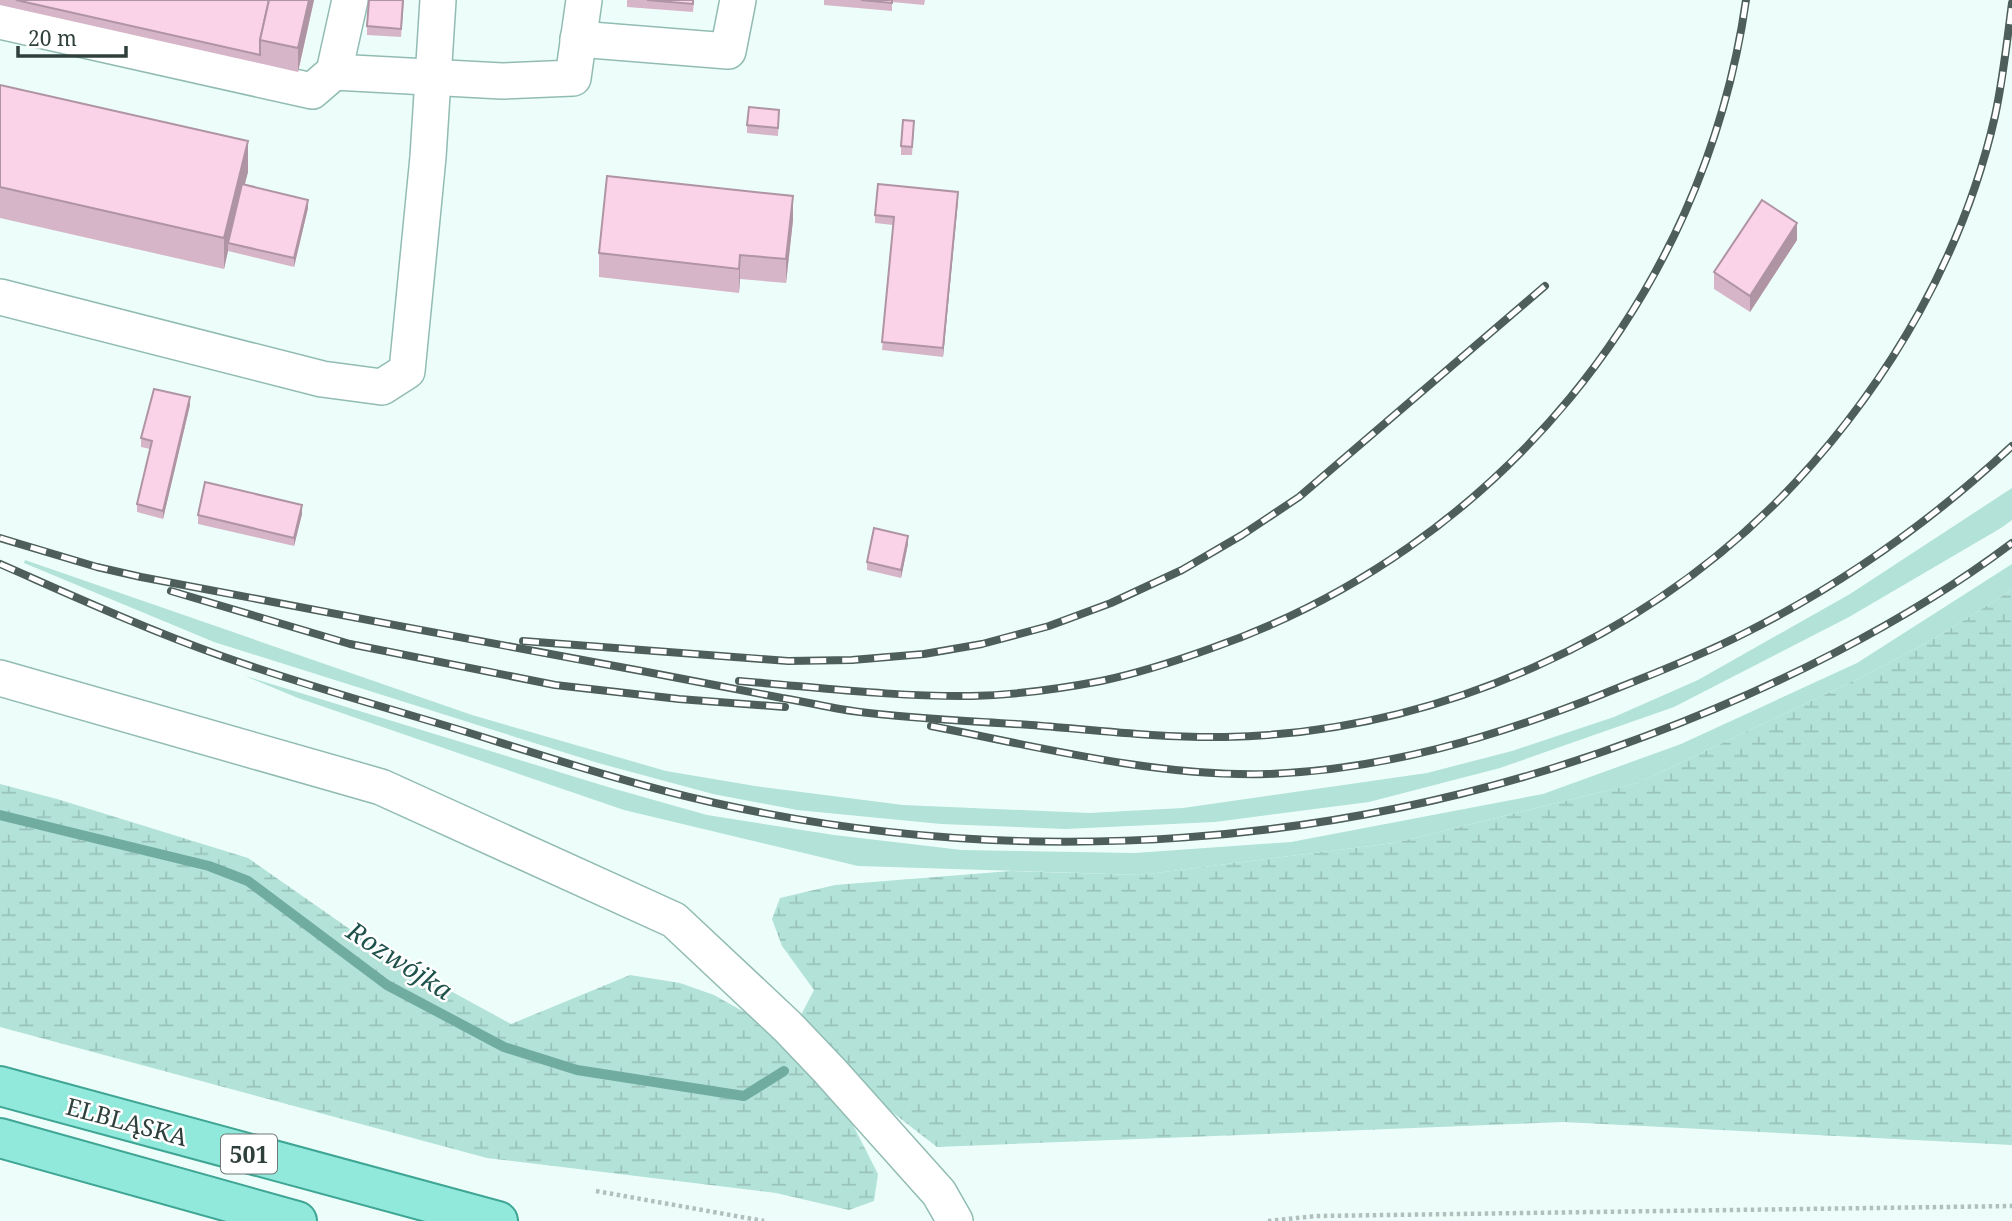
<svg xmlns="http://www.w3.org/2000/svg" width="2012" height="1221" font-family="'Noto Serif',serif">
<defs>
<pattern id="wetland-marsh" width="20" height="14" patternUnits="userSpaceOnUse" patternTransform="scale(1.75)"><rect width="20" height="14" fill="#b2e2d8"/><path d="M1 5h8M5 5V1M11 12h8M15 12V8" fill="none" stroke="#99c3ba"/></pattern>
</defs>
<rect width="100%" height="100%" fill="#edfefa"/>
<g fill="#b2e2d8">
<polygon points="2012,488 2012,520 2001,528 1849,617 1674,707 1500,768 1369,802 1215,822 1065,829 941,824 797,810 713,794 598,763 214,642 24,563 25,560 472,715 666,771 755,786 903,805 1089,813 1183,808 1427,773 1512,751 1614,717 1698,680 1850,594"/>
<polygon points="2012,564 2012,590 1937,637 1868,674 1638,783 1394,843 1140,875 858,866 624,810 298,698 245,676 608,787 707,815 834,835 962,850 1135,853 1291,842 1543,794 1681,744 1857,663"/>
</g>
<polygon fill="url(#wetland-marsh)" points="2012,590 2012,1145 1564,1122 937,1147 879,1102 818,1081 852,1123 878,1174 874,1201 849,1210 776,1193 487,1158 0,1027 0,784 57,799 248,858 394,960 511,1024 630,975 680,983 714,995 764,1023 800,1017 814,990 782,946 772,919 780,898 835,885 1011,871 1140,875 1394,843 1638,783 1868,674 1937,637"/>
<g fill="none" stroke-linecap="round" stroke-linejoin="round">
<polyline stroke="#71aca0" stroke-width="10" points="0,815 209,866 248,881 387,985 504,1047 577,1070 744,1096 784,1071"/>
<defs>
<g id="minor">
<polyline points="0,21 312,91 334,72 350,0"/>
<polyline points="578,39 728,51 738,0"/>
<polyline points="334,72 502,81 573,78 584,0"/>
<polyline points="0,297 322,379 382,387 407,371 428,157 438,0"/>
<polyline points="0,678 381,787 674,920 787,1026 829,1070 939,1193 955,1221"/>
</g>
<g id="major">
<polyline points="0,1086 498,1221"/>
<polyline points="0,1138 297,1221"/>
</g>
</defs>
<use href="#minor" stroke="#92bcb3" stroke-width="38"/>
<use href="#major" stroke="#3fa594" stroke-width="42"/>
<g stroke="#b0c1bd" stroke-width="4.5" stroke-dasharray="3.5 3.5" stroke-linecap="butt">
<polyline points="596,1191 764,1221"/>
<polyline points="1268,1221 1316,1216 2012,1206"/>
</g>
<use href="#minor" stroke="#fff" stroke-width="35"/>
<use href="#major" stroke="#91e9dc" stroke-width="38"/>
<defs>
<g id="rail">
<path d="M0,538L97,567L141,577C310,609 478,641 647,672C692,681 737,689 782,698C808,702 834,709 860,712C917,719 974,721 1031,725C1095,730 1160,738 1225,737C1437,733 1650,638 1795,483C1890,381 1964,253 1995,116C2003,79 2007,41 2012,3"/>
<path d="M0,564C71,595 143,628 216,654C296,683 378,705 460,730C544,756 629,784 715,803C1024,872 1351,848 1646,736C1770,690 1906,623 2012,543"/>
<polyline points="171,591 350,644 555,685 679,699 785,707"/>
<polyline points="523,641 788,661 852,660 924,654 982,644 1049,626 1111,603 1182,570 1242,535 1299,497 1545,286"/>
<path d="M739,681C816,687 894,697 972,696C1014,695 1059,689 1101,681C1139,673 1176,661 1212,648C1496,549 1704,297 1746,0"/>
<path d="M931,726C1039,747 1156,777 1267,774C1384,770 1495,737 1603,694C1650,675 1698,657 1743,634C1841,585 1932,521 2012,446"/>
</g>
</defs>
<use href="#rail" stroke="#4e5f5b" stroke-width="8"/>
<use href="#rail" stroke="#fff" stroke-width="5" stroke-dasharray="16" stroke-linecap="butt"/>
</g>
<g fill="#d7b5c8">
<polygon points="0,0 314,0 298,72 0,5"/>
<polygon points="404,0 401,37 367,35 367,26"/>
<polygon points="627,0 694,0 693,12 627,7"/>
<polygon points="824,0 925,0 924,5 892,2 892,11 824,5"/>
<polygon points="0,85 248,172 244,185 308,208 294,267 228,251 224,269 0,218"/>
<polygon points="779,110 778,136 747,133 747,125"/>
<polygon points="914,129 912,155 901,155 901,146"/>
<polygon points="958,200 943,357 882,350 893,225 875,223 875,215"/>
<polygon points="793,220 786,283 740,279 739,293 599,277 599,253"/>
<polygon points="1797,240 1750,312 1714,289 1714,272"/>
<polygon points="190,405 163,519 137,512 137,504 150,449 141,447 141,438"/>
<polygon points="302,514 294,546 198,524 198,515"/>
<polygon points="908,544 901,578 867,570 867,562"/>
</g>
<g fill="#af94a3">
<polygon points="309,0 314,0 298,72 298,48"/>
<polygon points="248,141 248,172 230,243 228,243 228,251 224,269 224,238"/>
<polygon points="958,192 958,200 943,357 943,348"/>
<polygon points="793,196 793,220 786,283 786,259"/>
<polygon points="308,200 308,208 294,267 294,258"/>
<polygon points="1797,223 1797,240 1750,312 1750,296"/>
<polygon points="740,255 740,279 739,293 739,269"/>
<polygon points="190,397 190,405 163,519 163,511"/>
<polygon points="302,505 302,514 294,546 294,538"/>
<polygon points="908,536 908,544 901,578 901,570"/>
</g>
<g fill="#fad3e9" stroke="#af94a3" stroke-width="2">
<polygon points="16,0 269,0 260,40 260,55"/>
<polygon points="269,0 309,0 298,48 260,40"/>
<polygon points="369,0 403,0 401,29 367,26"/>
<polygon points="647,0 693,0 693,4"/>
<polygon points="861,0 892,0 892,3"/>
<polygon points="0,85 248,141 224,238 0,187"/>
<polygon points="749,107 779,110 778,128 747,125"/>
<polygon points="903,120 914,121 912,147 901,146"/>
<polygon points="607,176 793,196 786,259 740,255 739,269 599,253"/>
<polygon points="242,184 308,200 294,258 228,243"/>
<polygon points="878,184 958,192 943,348 882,342 894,217 875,215"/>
<polygon points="1762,200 1797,223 1750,296 1714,272"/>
<polygon points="154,389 190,397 163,511 137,504 152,441 141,438"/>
<polygon points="205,482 302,505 294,538 198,515"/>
<polygon points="874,528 908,536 901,570 867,562"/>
</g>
<g text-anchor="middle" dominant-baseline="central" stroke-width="5" stroke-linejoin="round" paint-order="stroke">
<rect fill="#fff" stroke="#6d7976" stroke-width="2" x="221" y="1134.5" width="56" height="39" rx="5"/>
<g font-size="23" font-weight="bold" fill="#2f403c">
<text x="249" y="1154">501</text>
</g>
<g font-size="24" fill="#2f403c" stroke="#fff">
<text transform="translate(127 1121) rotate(15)">ELBLĄSKA</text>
</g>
<g font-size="26" font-style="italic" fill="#1f524a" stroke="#fff">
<text transform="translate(400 960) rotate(33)">Rozwójka</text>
</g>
</g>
<path d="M18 46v10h108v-10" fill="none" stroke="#2f403c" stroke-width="3.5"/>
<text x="28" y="46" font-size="21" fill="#2f403c" stroke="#ffffff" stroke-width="5" paint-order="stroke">20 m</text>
</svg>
